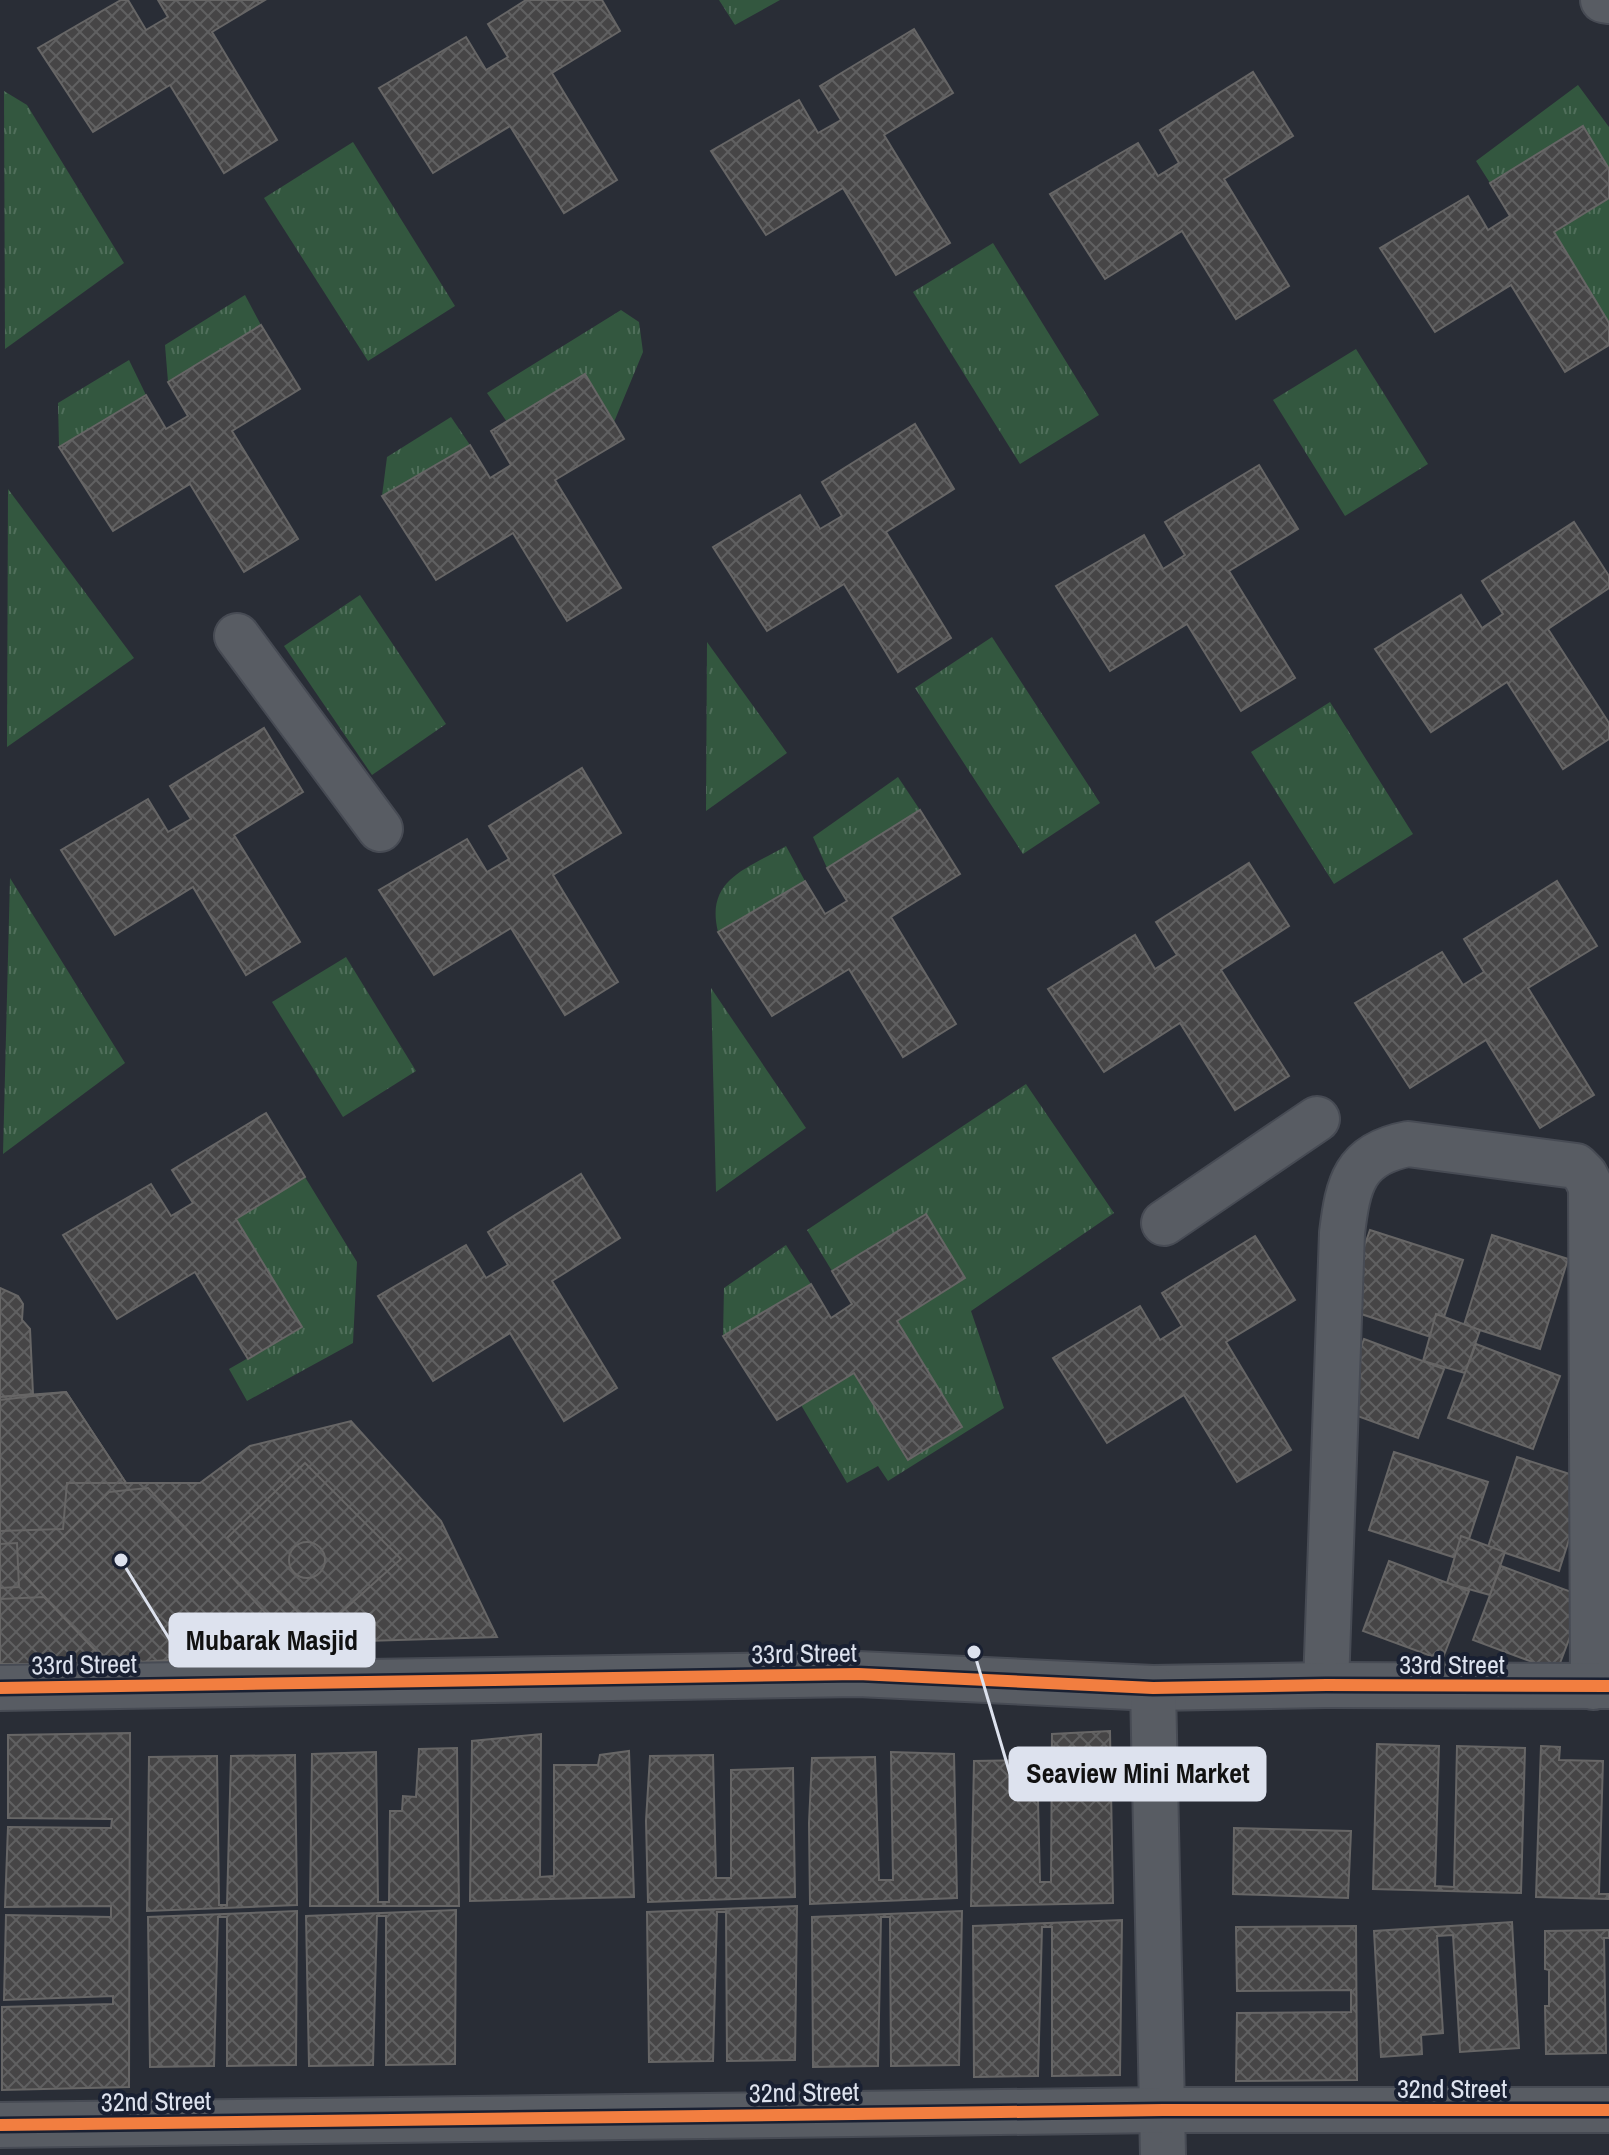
<svg xmlns="http://www.w3.org/2000/svg" width="1609" height="2155" font-family="'Archivo Narrow',sans-serif">
<defs>
<pattern id="grass-tufts" width="24" height="20" patternUnits="userSpaceOnUse" patternTransform="scale(2)"><rect width="24" height="20" fill="#33573f"/><path d="M3 7l-1-3M5 7V3M7 7l1-3M15 17l-1-3M17 17v-4M19 17l1-3" fill="none" stroke="#506f5b"/></pattern>
<pattern id="building-cross-hatch" width="8" height="8" patternUnits="userSpaceOnUse" patternTransform="scale(2)"><rect width="8" height="8" fill="#464546"/><path d="M0 0l8 8M0 8l8-8" fill="none" stroke="#606061"/></pattern>
</defs>
<rect width="100%" height="100%" fill="#292d36"/>
<g fill="url(#grass-tufts)">
<polygon points="719,0 780,0 735,25"/>
<polygon points="1578,85 1609,127 1609,169 1583,126 1490,183 1476,161"/>
<polygon points="4,91 27,105 124,263 5,349"/>
<polygon points="353,142 455,306 368,361 264,198"/>
<polygon points="1609,198 1609,323 1554,232"/>
<polygon points="993,243 1099,415 1020,464 913,292"/>
<polygon points="245,295 261,325 168,382 165,345"/>
<polygon points="621,310 639,322 643,352 614,422 585,374 507,422 487,393"/>
<polygon points="1356,349 1428,464 1345,516 1273,400"/>
<polygon points="129,360 146,395 59,447 58,403"/>
<polygon points="451,417 470,445 382,496 387,457"/>
<polygon points="8,489 134,658 7,747"/>
<polygon points="360,595 446,724 372,775 284,646"/>
<polygon points="992,637 1100,803 1023,854 915,688"/>
<polygon points="707,642 787,753 706,811"/>
<polygon points="1330,702 1413,834 1334,884 1251,752"/>
<polygon points="898,777 920,810 827,868 813,837"/>
<path d="M786,846L805,881L718,932C705,879 747,869 786,846Z"/>
<polygon points="10,878 125,1063 3,1154"/>
<polygon points="346,957 416,1071 343,1117 272,1002"/>
<polygon points="711,988 806,1128 716,1192"/>
<polygon points="1026,1084 1114,1213 971,1311 1004,1408 888,1481 878,1466 847,1483 801,1405 854,1373 908,1460 962,1428 897,1321 965,1278 926,1214 832,1271 807,1230"/>
<polygon points="305,1177 357,1262 353,1343 247,1401 229,1369 302,1327 236,1219"/>
<polygon points="786,1245 811,1284 723,1336 724,1288"/>
</g>
<g fill="url(#building-cross-hatch)" stroke="#676666" stroke-width="2">
<polygon points="121,0 128,0 146,30 168,17 158,0 265,0 212,32 277,140 224,173 170,85 93,132 38,48"/>
<polygon points="526,0 602,0 620,31 552,73 617,180 564,213 510,126 433,173 379,88 466,37 486,70 508,57 488,24"/>
<polygon points="914,29 953,93 884,135 950,243 896,275 843,188 766,235 711,151 799,100 818,133 841,120 820,86"/>
<polygon points="1253,72 1293,136 1224,179 1289,286 1236,319 1182,231 1105,279 1050,194 1138,143 1158,176 1179,163 1160,130"/>
<polygon points="1583,126 1609,169 1609,198 1554,232 1609,323 1609,345 1565,372 1511,285 1435,332 1380,248 1468,196 1488,230 1510,216 1490,183"/>
<polygon points="261,325 300,389 232,431 298,539 244,572 190,484 113,531 59,447 146,395 166,429 188,416 168,382"/>
<polygon points="585,374 624,439 555,480 621,588 567,621 513,533 436,580 382,496 470,445 490,478 511,465 491,431"/>
<polygon points="915,424 954,489 886,532 951,638 898,672 844,584 767,631 713,547 800,495 820,529 842,516 822,482"/>
<polygon points="1259,465 1298,529 1229,571 1295,678 1241,711 1187,624 1110,671 1056,586 1144,535 1163,569 1185,555 1165,522"/>
<polygon points="1574,522 1609,576 1609,588 1548,629 1609,723 1609,739 1563,769 1507,682 1431,732 1375,649 1461,595 1482,628 1503,614 1482,581"/>
<polygon points="264,728 303,792 234,835 300,942 246,975 193,887 115,935 61,850 148,799 168,832 191,819 170,786"/>
<polygon points="582,768 621,833 553,875 618,982 565,1015 511,928 434,975 379,890 467,839 487,872 509,859 489,826"/>
<polygon points="920,810 960,874 891,917 956,1024 903,1057 849,969 772,1016 718,932 805,881 825,914 847,901 827,868"/>
<polygon points="1249,863 1289,926 1221,970 1289,1076 1235,1110 1180,1023 1104,1072 1048,989 1135,935 1155,969 1177,955 1156,922"/>
<polygon points="1557,881 1597,946 1528,988 1594,1095 1540,1128 1486,1040 1410,1088 1355,1003 1442,952 1463,985 1484,972 1464,939"/>
<polygon points="266,1113 305,1177 236,1219 302,1327 248,1359 195,1272 117,1319 63,1235 151,1184 171,1216 193,1203 172,1170"/>
<polygon points="581,1174 620,1238 552,1281 617,1388 564,1421 510,1333 433,1381 378,1296 466,1245 486,1278 508,1265 488,1232"/>
<polygon points="926,1214 965,1278 897,1321 962,1427 908,1460 854,1373 777,1420 723,1336 811,1284 831,1318 852,1304 832,1271"/>
<polygon points="1370,1230 1463,1260 1444,1317 1428,1336 1343,1308"/>
<polygon points="1492,1235 1568,1259 1540,1349 1464,1325"/>
<polygon points="1255,1236 1295,1300 1226,1342 1291,1450 1237,1482 1184,1395 1107,1443 1053,1358 1140,1306 1160,1340 1182,1326 1162,1293"/>
<polygon points="0,1288 18,1296 23,1304 22,1320 30,1329 33,1394 0,1397"/>
<polygon points="1436,1314 1480,1330 1465,1373 1423,1361"/>
<polygon points="1364,1339 1444,1369 1418,1438 1338,1409"/>
<polygon points="1476,1344 1560,1376 1533,1449 1448,1418"/>
<polygon points="66,1392 126,1483 200,1483 250,1446 351,1421 441,1521 497,1637 366,1641 366,1624 337,1624 338,1651 0,1671 0,1397"/>
<polygon points="66,1392 126,1483 67,1483 63,1529 0,1531 0,1400"/>
<polygon points="1394,1452 1488,1482 1469,1539 1453,1557 1369,1530"/>
<polygon points="1517,1457 1588,1480 1559,1571 1488,1547"/>
<polygon points="305,1463 401,1559 318,1633 227,1538"/>
<polygon points="148,1488 290,1639 279,1653 108,1664 24,1575 109,1492"/>
<polygon points="1461,1536 1505,1552 1490,1595 1447,1583"/>
<circle cx="307" cy="1560" r="18"/>
<polygon points="17,1543 19,1587 0,1588 0,1544"/>
<polygon points="1389,1561 1469,1591 1442,1660 1363,1631"/>
<polygon points="1501,1566 1585,1597 1557,1671 1473,1640"/>
<polygon points="44,1597 108,1664 0,1664 0,1599"/>
<polygon points="1110,1731 1113,1903 971,1906 974,1761 1037,1760 1040,1882 1051,1882 1052,1734"/>
<polygon points="130,1733 129,2087 2,2090 2,2007 113,2004 113,1996 4,2000 6,1915 111,1917 111,1906 5,1907 8,1827 111,1828 112,1819 8,1818 8,1735"/>
<polygon points="541,1734 540,1877 554,1876 554,1765 598,1765 600,1755 629,1751 634,1897 470,1901 472,1741"/>
<polygon points="1377,1744 1439,1746 1435,1886 1454,1887 1457,1746 1525,1748 1521,1893 1373,1889"/>
<polygon points="1541,1746 1560,1747 1559,1760 1603,1761 1599,1894 1609,1894 1609,1899 1536,1897"/>
<polygon points="457,1748 459,1906 310,1906 312,1754 376,1752 378,1902 389,1902 390,1811 402,1811 403,1796 416,1797 419,1749"/>
<polygon points="891,1752 954,1754 957,1898 810,1904 809,1823 812,1758 875,1757 879,1880 893,1880"/>
<polygon points="295,1755 297,1905 147,1911 149,1757 217,1756 219,1905 227,1905 231,1756"/>
<polygon points="713,1755 716,1878 731,1878 731,1770 793,1768 795,1897 648,1902 646,1821 650,1756"/>
<polygon points="1234,1828 1351,1831 1348,1898 1233,1894"/>
<polygon points="797,1906 795,2060 727,2061 726,1912 717,1912 713,2061 649,2062 647,1912"/>
<polygon points="456,1910 455,2064 386,2065 386,1916 377,1916 373,2065 309,2066 306,1916"/>
<polygon points="297,1911 296,2065 227,2066 227,1917 218,1917 214,2066 150,2067 148,1917"/>
<polygon points="962,1911 959,2065 891,2066 890,1917 881,1917 878,2066 813,2067 812,1917"/>
<polygon points="1122,1920 1120,2075 1052,2076 1052,1927 1042,1927 1038,2076 974,2077 973,1926"/>
<polygon points="1512,1922 1519,2048 1460,2052 1453,1935 1437,1936 1443,2033 1421,2035 1422,2054 1381,2057 1374,1931"/>
<polygon points="1356,1926 1357,2080 1236,2081 1237,2013 1351,2012 1351,1990 1237,1991 1236,1927"/>
<polygon points="1609,1930 1609,1938 1604,1938 1606,2053 1546,2054 1545,2006 1549,2006 1549,1970 1545,1969 1545,1931"/>
</g>
<g fill="none" stroke-linecap="round" stroke-linejoin="round">
<defs>
<g id="minor">
<polyline points="1603,0 1609,1"/>
<polyline points="237,636 380,829"/>
<polyline points="1164,1223 1317,1119"/>
<path d="M1326,1685L1342,1233C1348,1184 1354,1154 1408,1144L1576,1166L1585,1175L1591,1187L1593,1687"/>
<polyline points="0,1688 858,1674 1153,1688 1326,1685 1609,1686"/>
<polyline points="1153,1688 1163,2155"/>
<polyline points="0,2125 1163,2110 1609,2110"/>
</g>
</defs>
<use href="#minor" stroke="#474b54" stroke-width="48"/>
<use href="#minor" stroke="#585c63" stroke-width="44"/>
<defs>
<g id="cycleway">
<polyline points="0,1688 858,1674 1153,1688 1326,1685 1609,1686"/>
<polyline points="0,2125 1163,2110 1609,2110"/>
</g>
</defs>
<use href="#cycleway" stroke="#192032" stroke-width="17"/>
<use href="#cycleway" stroke="#f27e40" stroke-width="12"/>
</g>
<g text-anchor="middle" dominant-baseline="central" stroke-width="8" stroke-linejoin="round" paint-order="stroke">
<g font-size="26" fill="#dde2ee" stroke="#192032">
<text transform="translate(804 1653) rotate(-1)">33rd Street</text>
<text transform="translate(84 1664) rotate(-1)">33rd Street</text>
<text x="1452" y="1664">33rd Street</text>
<text x="1452" y="2088">32nd Street</text>
<text transform="translate(804 2092) rotate(-1)">32nd Street</text>
<text transform="translate(156 2101) rotate(-1)">32nd Street</text>
</g>
</g>
<path fill="none" stroke="#dde2ee" stroke-width="3" d="M121 1560L170 1640M974 1652L1010 1774"/>
<g fill="#dde2ee" stroke="#192032" stroke-width="3">
<circle cx="121" cy="1560" r="8"/>
<circle cx="974" cy="1652" r="8"/>
</g>
<g fill="#dde2ee" stroke="#dde2ee" stroke-width="3">
<rect x="170" y="1614" width="204" height="52" rx="8"/>
<rect x="1010" y="1748" width="255" height="52" rx="8"/>
</g>
<g font-size="28" text-anchor="middle" font-weight="bold" fill="#111">
<text x="272" y="1650">Mubarak Masjid</text>
<text x="1138" y="1783">Seaview Mini Market</text>
</g>
</svg>
